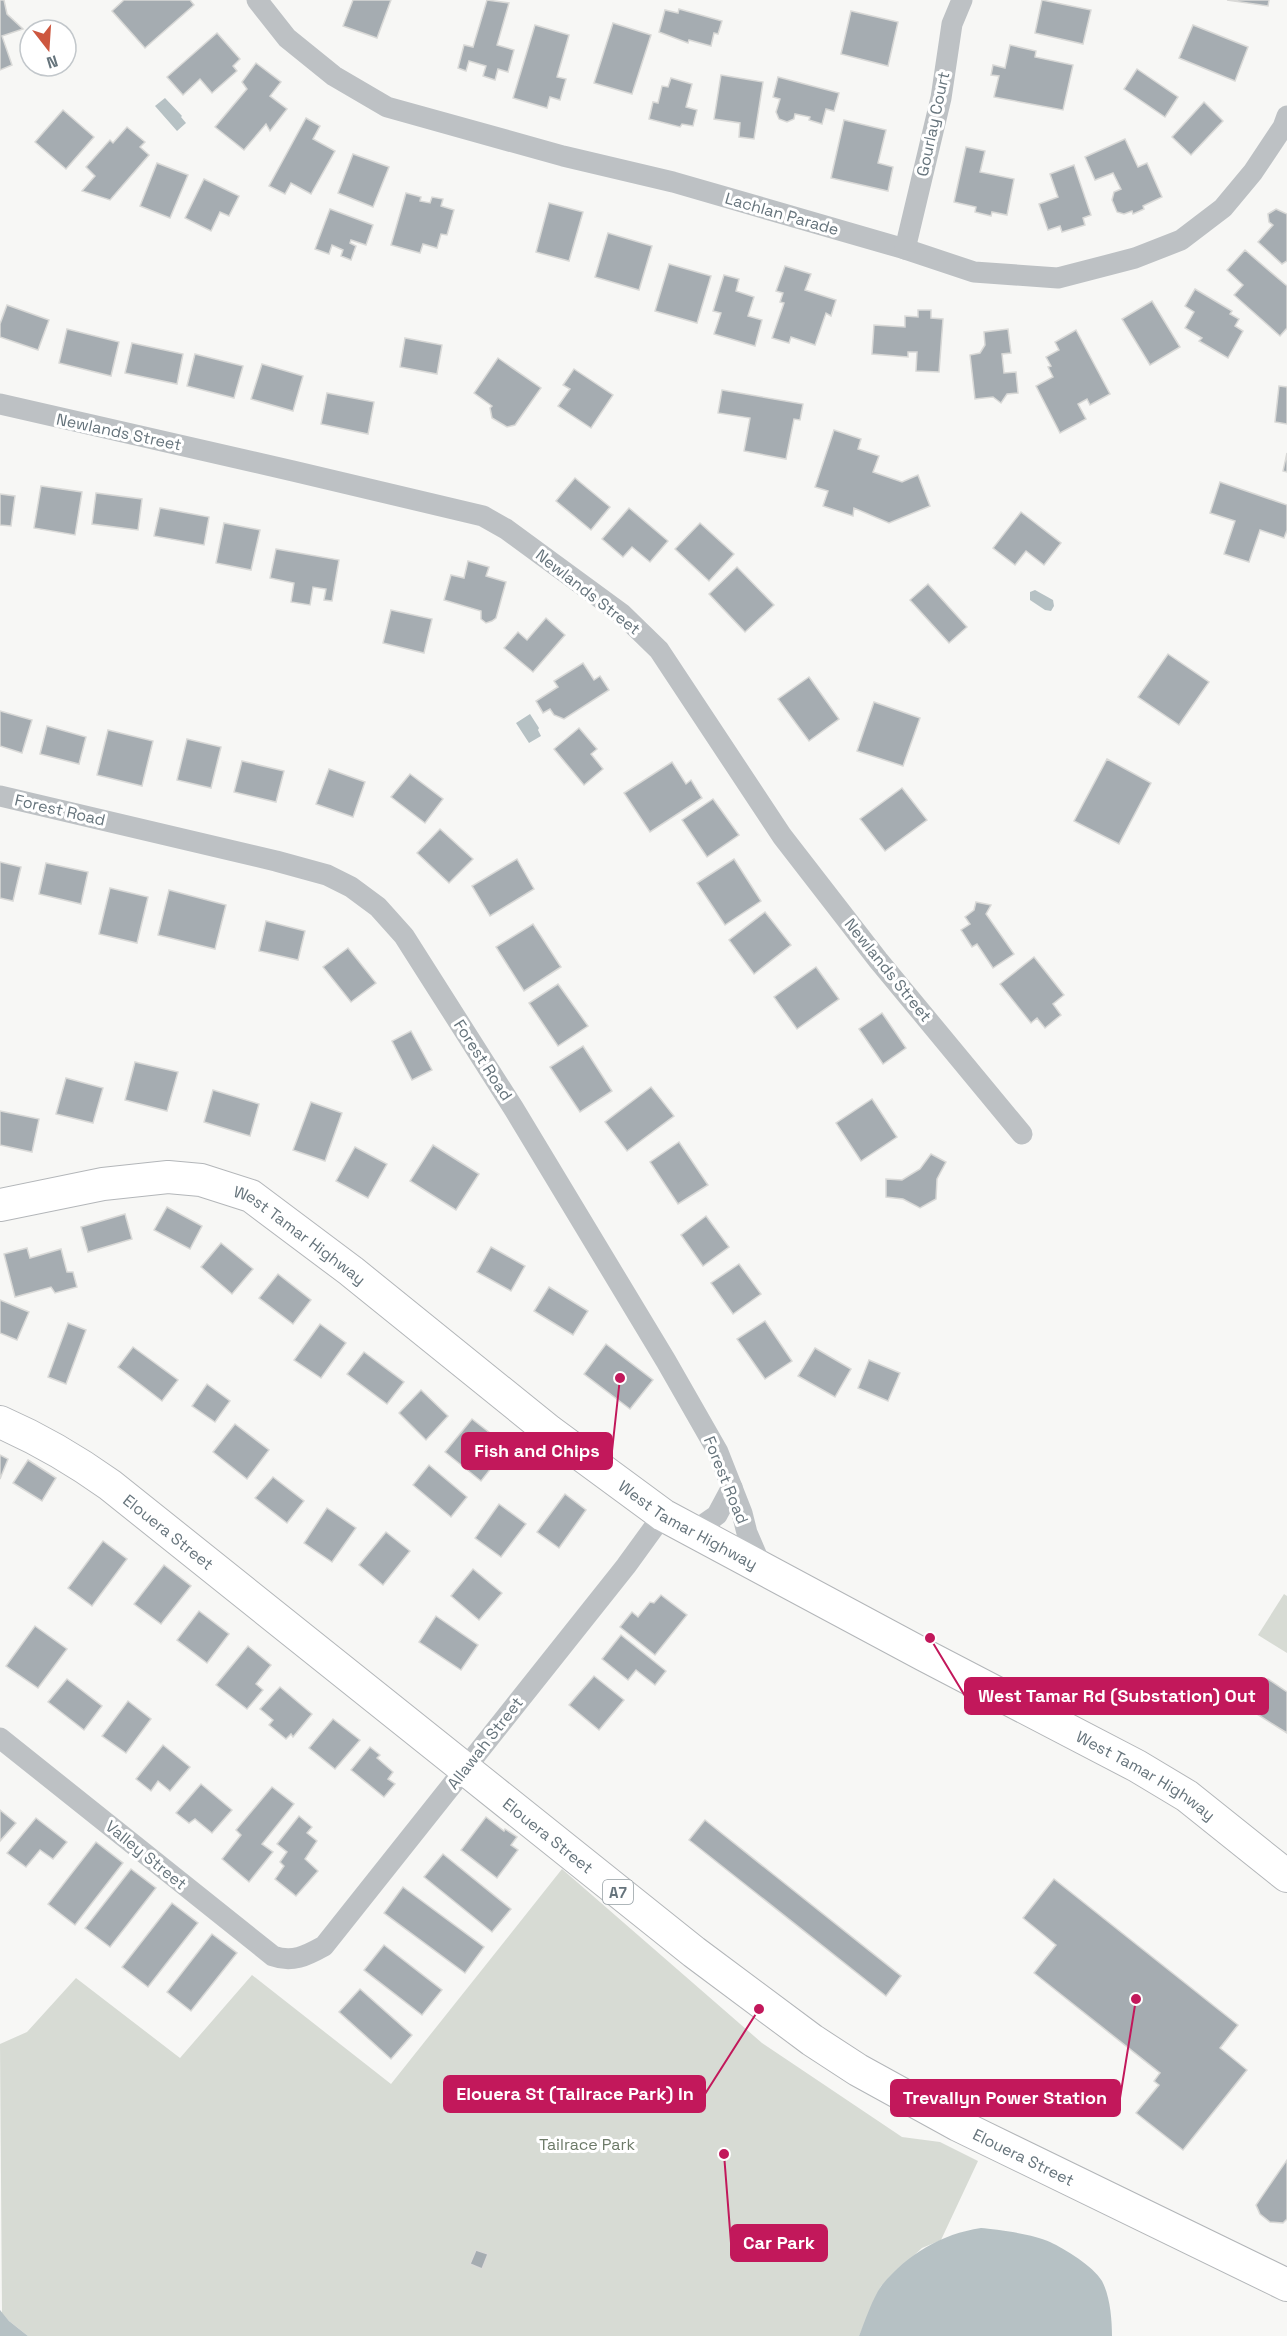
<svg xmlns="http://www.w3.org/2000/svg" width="1287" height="2336" font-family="'Space Grotesk',sans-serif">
<rect width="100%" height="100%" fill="#f7f7f5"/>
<g fill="#d7dbd4">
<polygon points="1284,1594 1287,1596 1287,1653 1258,1635"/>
<polygon points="562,1869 762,2043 902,2137 940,2142 978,2161 941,2240 922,2248 881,2286 859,2336 28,2336 9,2321 2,2313 0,2044 27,2032 76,1978 180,2058 252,1975 391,2084"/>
</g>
<g fill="#b6c1c4">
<polygon points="165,98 182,116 181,117 186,123 177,131 155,106"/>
<polygon points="1035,590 1053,600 1054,606 1051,611 1045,610 1030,600 1030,592"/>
<polygon points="530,714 539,728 538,730 541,736 529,743 516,723"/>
<path d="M981,2228C997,2229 1036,2235 1050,2242C1065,2249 1093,2266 1102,2281C1110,2296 1112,2319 1112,2336H859C865,2321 873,2297 882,2285C908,2254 941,2234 981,2228Z"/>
<polygon points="0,2310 9,2321 28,2336 0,2336"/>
</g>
<g fill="#a5acb1" stroke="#d9d9d7" stroke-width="1.5">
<polygon points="0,0 4,0 7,14 23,29 2,36 12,65 0,70"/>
<polygon points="124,0 190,0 194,5 145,48 112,11"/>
<polygon points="353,0 391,0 377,38 343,26"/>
<polygon points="487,0 509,3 497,45 514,50 508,72 498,69 495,80 483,76 486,66 469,61 466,71 458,68 464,45 473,47"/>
<polygon points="1042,0 1091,10 1083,44 1035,33"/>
<polygon points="1227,0 1269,0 1268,6"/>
<polygon points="679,9 722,21 718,34 714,33 711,46 689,40 688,43 659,32 665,10 678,13"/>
<polygon points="851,11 898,22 888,66 841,54"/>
<polygon points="613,23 651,35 632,94 594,83"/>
<polygon points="535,25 569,35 557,77 566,79 560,100 550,97 547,108 513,98"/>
<polygon points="1193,25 1248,47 1235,81 1179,58"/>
<polygon points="217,33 240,59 233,66 237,71 212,93 200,79 183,95 167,77"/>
<polygon points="1010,45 1036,51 1035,57 1073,65 1063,110 994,97 999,76 991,75 993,65 1005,68"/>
<polygon points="256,63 281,82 270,96 287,109 270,131 266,124 244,150 215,127 247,89 242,82"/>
<polygon points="1137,69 1178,97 1165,117 1124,89"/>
<polygon points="721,75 763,82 754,139 739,137 740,123 714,119"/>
<polygon points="778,77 839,93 834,111 826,109 822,124 809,120 810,117 795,114 794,119 787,122 779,119 776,112 780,99 773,97"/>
<polygon points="671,78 692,84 686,107 697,110 693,126 682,124 680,127 649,119 653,102 658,103 662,86 668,87"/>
<polygon points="1204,102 1223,121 1191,155 1172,137"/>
<polygon points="63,110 94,137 66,169 35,142"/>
<polygon points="306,118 320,126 313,139 335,151 311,194 291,183 285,194 269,186"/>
<polygon points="844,120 886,130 878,163 893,167 888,191 831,178"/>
<polygon points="127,127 145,142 140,147 149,155 110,200 82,191 95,176 86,167 110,140 113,143"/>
<polygon points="1125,139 1138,167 1147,163 1162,197 1143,206 1144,209 1133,214 1132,211 1124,214 1117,212 1112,200 1114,192 1121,189 1113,173 1095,180 1085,157"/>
<polygon points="966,147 985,151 980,172 1014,179 1007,215 992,212 991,216 975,212 976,207 954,202"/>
<polygon points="353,154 389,167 373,207 338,193"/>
<polygon points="157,163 188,175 170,218 140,206"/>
<polygon points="1074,165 1091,215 1083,218 1085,225 1062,232 1060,226 1048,230 1039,204 1058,197 1050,174"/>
<polygon points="204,179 239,196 229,216 220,212 211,231 185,218"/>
<polygon points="406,193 421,197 420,201 430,203 432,197 443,199 441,206 454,210 447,235 441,234 437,248 423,244 420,253 391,245"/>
<polygon points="549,203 583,212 569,261 536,252"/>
<polygon points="330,209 373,225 366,245 351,240 350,243 356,246 351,260 341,256 343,250 332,245 329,254 315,249"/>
<polygon points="1276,209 1287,214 1287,261 1282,264 1258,242 1273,225 1269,222 1268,214"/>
<polygon points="608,233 652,246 639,290 595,277"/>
<polygon points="1245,250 1287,286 1287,328 1280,336 1234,295 1243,285 1227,270"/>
<polygon points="669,264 711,276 697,323 655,311"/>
<polygon points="785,266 811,274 805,290 836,300 831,316 826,313 815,345 791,337 789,343 772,338 784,303 780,302 783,293 776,291"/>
<polygon points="724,275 739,279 736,291 754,297 748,316 762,320 755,346 714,334 721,313 713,311"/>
<polygon points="1195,289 1232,311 1230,314 1239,319 1235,326 1243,331 1228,358 1199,341 1202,338 1185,328 1194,312 1185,306"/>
<polygon points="1152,301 1180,347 1150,365 1122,319"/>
<polygon points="7,305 49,320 38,350 0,337 0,324"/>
<polygon points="918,310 931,310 931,318 943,319 939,372 916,371 917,352 908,352 908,357 872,354 874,325 905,327 905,316 918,317"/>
<polygon points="67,329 119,342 111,376 59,363"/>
<polygon points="1008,329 1011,353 1002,354 1004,373 1016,372 1018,393 1007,394 1001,403 993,397 975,399 970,355 980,353 985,345 984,332"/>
<polygon points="1076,330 1110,394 1090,405 1087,399 1078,404 1086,419 1060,433 1036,386 1053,377 1048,367 1051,366 1046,357 1059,350 1055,342"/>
<polygon points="405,338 442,345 437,374 400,367"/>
<polygon points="132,343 183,354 177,384 125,373"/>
<polygon points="195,354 243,366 234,398 187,386"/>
<polygon points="498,358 541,388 515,425 507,427 492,418 490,408 492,406 474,393"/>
<polygon points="262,364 303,376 293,411 251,399"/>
<polygon points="574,369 613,395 591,428 558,406 570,389 563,385"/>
<polygon points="1279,386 1287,387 1287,424 1275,422"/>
<polygon points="722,390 803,404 800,420 794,419 786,459 744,451 750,418 718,413"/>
<polygon points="327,393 374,402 368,434 321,424"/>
<polygon points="834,430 861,439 858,449 879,456 873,472 902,482 918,475 930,506 889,523 854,508 853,516 823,506 828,491 815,487"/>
<polygon points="1287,453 1287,472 1283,471"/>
<polygon points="575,478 610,507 591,530 556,501"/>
<polygon points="1220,482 1287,505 1287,530 1284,538 1260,530 1249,562 1224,554 1235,521 1210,513"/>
<polygon points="41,486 82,492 75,535 34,528"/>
<polygon points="96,493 142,499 138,530 92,524"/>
<polygon points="0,494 15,496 11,526 0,525"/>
<polygon points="160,508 209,517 204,545 154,536"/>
<polygon points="629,508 668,541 650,562 632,547 623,557 602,539"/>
<polygon points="1021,512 1061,543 1044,565 1026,551 1015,565 993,548"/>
<polygon points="224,523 260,530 251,570 216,563"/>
<polygon points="700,523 734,554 709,581 675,549"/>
<polygon points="276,549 339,560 332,601 324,600 326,589 313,587 310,605 291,602 294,583 270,578"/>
<polygon points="468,561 489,567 486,576 506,582 496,618 492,621 486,623 481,619 481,611 444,600 451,575 464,578"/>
<polygon points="737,567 774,605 745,632 709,594"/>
<polygon points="928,584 967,627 949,643 910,600"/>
<polygon points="391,610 432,619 424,653 383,643"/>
<polygon points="546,618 565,635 533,672 504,648 518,632 527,640"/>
<polygon points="1168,654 1209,682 1179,725 1138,697"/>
<polygon points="583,663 594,680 600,676 609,690 564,719 554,715 550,709 543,713 536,701 558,687 554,681"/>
<polygon points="809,677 839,719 809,741 778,699"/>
<polygon points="874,702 920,718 903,766 857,751"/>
<polygon points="0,711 32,720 22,753 0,746"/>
<polygon points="47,726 86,737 79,764 40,754"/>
<polygon points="579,728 597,749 591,754 603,769 584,785 554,749"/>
<polygon points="108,730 153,741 142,786 97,775"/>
<polygon points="187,739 221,747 211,788 177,780"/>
<polygon points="1107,759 1151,783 1119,844 1074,821"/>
<polygon points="242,761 284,771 276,802 234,792"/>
<polygon points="672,762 686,784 691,780 702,798 650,832 624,793"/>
<polygon points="329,769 365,782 353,817 316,804"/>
<polygon points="410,774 443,799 425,823 391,797"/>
<polygon points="902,788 927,820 885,851 860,819"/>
<polygon points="713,799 739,835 707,857 682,820"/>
<polygon points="440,829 473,859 449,883 417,853"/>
<polygon points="517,859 534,889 490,916 472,886"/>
<polygon points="734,859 761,901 725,925 697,883"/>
<polygon points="0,862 21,867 13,901 0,898"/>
<polygon points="46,863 88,872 81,904 39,894"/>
<polygon points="110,888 148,897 137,943 99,934"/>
<polygon points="169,890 226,905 215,949 158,935"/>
<polygon points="976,902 991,905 986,914 1014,954 993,968 977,944 972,947 961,930 970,924 965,917 974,910"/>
<polygon points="765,912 791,945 754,974 729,940"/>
<polygon points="266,921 305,931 298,960 259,951"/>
<polygon points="533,924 561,967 524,991 496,947"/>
<polygon points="348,948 376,983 351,1002 323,967"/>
<polygon points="1034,957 1064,995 1053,1004 1061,1015 1045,1028 1037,1018 1031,1023 1000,984"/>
<polygon points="816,967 839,999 797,1029 774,997"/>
<polygon points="558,984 588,1026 558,1046 529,1003"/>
<polygon points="882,1013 906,1048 883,1064 859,1029"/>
<polygon points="411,1031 432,1070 412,1080 392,1041"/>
<polygon points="583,1046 612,1091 580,1112 550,1067"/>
<polygon points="135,1062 178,1072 167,1111 125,1100"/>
<polygon points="66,1078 103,1088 93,1123 56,1114"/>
<polygon points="651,1087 674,1116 627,1151 605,1122"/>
<polygon points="213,1090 259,1104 250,1136 204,1122"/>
<polygon points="872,1099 897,1137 861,1161 836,1123"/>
<polygon points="311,1102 342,1113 325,1161 293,1150"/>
<polygon points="0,1111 39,1119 32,1152 0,1145"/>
<polygon points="679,1142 708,1185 678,1204 650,1162"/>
<polygon points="433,1145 479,1174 456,1210 410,1181"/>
<polygon points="355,1147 387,1164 368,1198 336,1181"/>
<polygon points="931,1154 946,1162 937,1179 936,1199 920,1208 903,1199 886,1197 886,1179 902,1180 920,1169"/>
<polygon points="167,1207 202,1226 190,1249 154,1230"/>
<polygon points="125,1214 132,1239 88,1252 81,1227"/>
<polygon points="706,1216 729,1247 703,1266 681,1235"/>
<polygon points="221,1243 253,1269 232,1294 201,1267"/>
<polygon points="491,1247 525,1266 511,1291 477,1272"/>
<polygon points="27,1248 30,1258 61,1249 67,1272 73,1272 77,1287 55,1293 51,1287 15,1297 4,1254"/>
<polygon points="739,1264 761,1294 733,1314 711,1283"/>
<polygon points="278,1274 311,1300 293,1324 259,1298"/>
<polygon points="549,1287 588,1311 573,1335 534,1311"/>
<polygon points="0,1300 29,1312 17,1340 0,1333"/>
<polygon points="765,1321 792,1361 765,1379 737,1339"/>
<polygon points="68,1323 86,1330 66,1384 48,1377"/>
<polygon points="320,1324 346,1343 321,1378 294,1360"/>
<polygon points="606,1344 653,1380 630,1409 584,1374"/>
<polygon points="133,1347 178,1380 162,1401 118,1367"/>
<polygon points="815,1348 851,1369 835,1397 798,1376"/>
<polygon points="364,1352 404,1382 387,1404 347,1374"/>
<polygon points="869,1360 900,1373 888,1401 858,1388"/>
<polygon points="207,1384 230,1401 215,1422 192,1406"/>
<polygon points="421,1390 448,1416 426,1440 399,1413"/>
<polygon points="472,1419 508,1447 481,1481 445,1452"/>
<polygon points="235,1424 269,1450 247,1479 213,1452"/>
<polygon points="0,1455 8,1459 0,1479"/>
<polygon points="28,1460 56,1478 42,1501 13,1483"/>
<polygon points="429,1465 467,1497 451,1517 413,1485"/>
<polygon points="273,1477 304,1501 287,1523 255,1498"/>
<polygon points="565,1494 586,1510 559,1548 537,1532"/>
<polygon points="499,1504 526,1524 501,1557 475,1538"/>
<polygon points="327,1508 356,1528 332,1562 304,1543"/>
<polygon points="386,1532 410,1551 383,1585 359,1565"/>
<polygon points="103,1541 127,1559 92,1606 68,1588"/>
<polygon points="164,1565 191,1586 161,1624 134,1604"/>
<polygon points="473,1569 502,1593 479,1620 451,1596"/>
<polygon points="661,1595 687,1615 655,1655 620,1627 632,1612 638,1617 650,1602 654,1603"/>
<polygon points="199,1611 229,1634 207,1663 177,1640"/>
<polygon points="436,1616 478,1645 461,1670 419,1642"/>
<polygon points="35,1626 67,1649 38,1688 6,1666"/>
<polygon points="621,1635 666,1671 655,1685 636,1670 628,1680 602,1659"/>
<polygon points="248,1646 271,1665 256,1684 263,1690 247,1709 216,1685"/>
<polygon points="594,1676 624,1700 599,1730 569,1705"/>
<polygon points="67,1679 102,1706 84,1730 48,1702"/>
<polygon points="1268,1679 1287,1692 1287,1733 1249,1709"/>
<polygon points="280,1687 312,1714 293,1737 291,1734 286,1739 269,1725 273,1720 260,1709"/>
<polygon points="128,1701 151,1719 126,1753 102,1736"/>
<polygon points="333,1719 360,1740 335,1769 309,1748"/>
<polygon points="163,1745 190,1767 170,1791 158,1781 151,1791 136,1779"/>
<polygon points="370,1747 380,1755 377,1758 393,1772 388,1779 395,1784 384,1797 351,1770"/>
<polygon points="201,1784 232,1810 212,1833 195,1819 189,1823 176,1813"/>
<polygon points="272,1787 294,1804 262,1844 273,1852 249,1882 222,1859 241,1835 236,1830"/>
<polygon points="0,1810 16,1823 0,1841"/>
<polygon points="299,1816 312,1827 307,1833 317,1841 305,1859 318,1871 296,1896 275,1879 284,1866 280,1862 287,1852 277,1844"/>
<polygon points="486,1817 504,1831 505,1829 517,1837 511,1845 518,1850 497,1878 461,1850"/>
<polygon points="36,1818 67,1842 53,1859 40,1850 26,1867 7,1853"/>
<polygon points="705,1820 901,1976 886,1996 689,1840"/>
<polygon points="96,1842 123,1863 75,1925 48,1904"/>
<polygon points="443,1854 511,1909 492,1932 424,1877"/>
<polygon points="131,1869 156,1888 110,1947 85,1928"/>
<polygon points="1054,1879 1238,2025 1220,2048 1247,2070 1183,2150 1136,2113 1159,2085 1154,2081 1160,2073 1034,1973 1056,1945 1023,1918"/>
<polygon points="403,1887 484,1947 465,1973 384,1913"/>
<polygon points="172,1903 198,1923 148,1987 122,1967"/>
<polygon points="212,1934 237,1953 191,2011 167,1992"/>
<polygon points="384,1945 442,1990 422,2015 364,1970"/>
<polygon points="360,1989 412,2035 391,2059 339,2012"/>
<polygon points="1287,2160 1287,2219 1283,2223 1270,2222 1260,2214 1256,2205"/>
<polygon points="476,2250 488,2254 482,2269 470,2264"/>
</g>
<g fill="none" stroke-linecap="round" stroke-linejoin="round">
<defs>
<g id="highway">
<path id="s1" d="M0,1205L103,1184L168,1177L201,1180L251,1196L351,1271L549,1431L663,1515L924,1655L1137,1766L1187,1796L1287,1876"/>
<path id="s2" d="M0,1422C39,1439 75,1460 110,1485L694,1952L812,2040L858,2070L958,2125L1287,2285"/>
</g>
</defs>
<use href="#highway" stroke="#b3b6b9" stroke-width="34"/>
<g stroke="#bdc1c4" stroke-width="21">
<polyline points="257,0 287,38 334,76 387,107 563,156 673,182 905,249 974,272 1058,278 1135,258 1181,240 1223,208 1253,172 1283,127 1287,116"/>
<polyline points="905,249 941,98 952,24 962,0"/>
<polyline points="0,404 293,471 483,516 506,529 622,614 659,650 782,836 878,960 1022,1134"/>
<polyline points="0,796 276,861 327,875 351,887 378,907 404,936 514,1109 666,1361 718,1452 742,1513 747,1533 763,1570"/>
<polyline points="694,1531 717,1515 732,1487"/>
<path d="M0,1738L273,1956C292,1963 306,1956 324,1946L626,1566L663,1515"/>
</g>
<use href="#highway" stroke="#fff" stroke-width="32"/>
</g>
<g text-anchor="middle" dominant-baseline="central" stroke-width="6" stroke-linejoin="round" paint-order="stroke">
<rect fill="#fff" stroke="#949ea3" stroke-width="1.5" x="603" y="1880" width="30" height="24" rx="4.5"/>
<g font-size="15" font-weight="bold" fill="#66747c">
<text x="618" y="1892">A7</text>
</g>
<g font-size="16" fill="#66747c" stroke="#fff">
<text transform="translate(933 124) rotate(-78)">Gourlay Court</text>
<text transform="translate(782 214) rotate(16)">Lachlan Parade</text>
<text transform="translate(119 432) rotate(12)">Newlands Street</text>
<text transform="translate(588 592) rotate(38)">Newlands Street</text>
<text transform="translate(60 810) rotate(13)">Forest Road</text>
<text transform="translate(888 970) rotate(51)">Newlands Street</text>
<text transform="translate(483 1060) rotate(57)">Forest Road</text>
<text stroke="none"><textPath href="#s1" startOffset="318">West Tamar Highway</textPath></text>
<text transform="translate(726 1480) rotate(68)">Forest Road</text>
<text stroke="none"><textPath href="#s1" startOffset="804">West Tamar Highway</textPath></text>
<text stroke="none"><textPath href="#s2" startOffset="202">Elouera Street</textPath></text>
<text transform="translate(485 1743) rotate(-52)">Allawah Street</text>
<text stroke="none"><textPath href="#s1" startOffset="1326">West Tamar Highway</textPath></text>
<text stroke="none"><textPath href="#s2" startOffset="688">Elouera Street</textPath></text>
<text transform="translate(146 1855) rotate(39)">Valley Street</text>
<text stroke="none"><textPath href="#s2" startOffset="1264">Elouera Street</textPath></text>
</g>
<g font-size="16" fill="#6d7a68" stroke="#fff">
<text x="587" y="2144">Tailrace Park</text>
</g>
</g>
<path fill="none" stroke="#c2185b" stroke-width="2" d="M620 1378L612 1451M930 1638L965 1696M759 2009L705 2094M1136 1999L1120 2098M724 2154L731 2243"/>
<g fill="#c2185b" stroke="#fff" stroke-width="2">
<circle cx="620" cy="1378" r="6"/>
<circle cx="930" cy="1638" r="6"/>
<circle cx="759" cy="2009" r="6"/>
<circle cx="1136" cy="1999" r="6"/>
<circle cx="724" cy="2154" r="6"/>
</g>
<g fill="#c2185b" stroke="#c2185b" stroke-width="2">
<rect x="462" y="1433" width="150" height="36" rx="6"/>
<rect x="965" y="1678" width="303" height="36" rx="6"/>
<rect x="444" y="2076" width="261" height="36" rx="6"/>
<rect x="891" y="2080" width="229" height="36" rx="6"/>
<rect x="731" y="2225" width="96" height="36" rx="6"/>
</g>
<g font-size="18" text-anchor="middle" font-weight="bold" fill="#fff">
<text x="537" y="1457">Fish and Chips</text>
<text x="1117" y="1702">West Tamar Rd (Substation) Out</text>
<text x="575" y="2100">Elouera St (Tailrace Park) In</text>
<text x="1005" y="2104">Trevallyn Power Station</text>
<text x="779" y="2249">Car Park</text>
</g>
<g transform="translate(48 48) rotate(163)"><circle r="28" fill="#ffffff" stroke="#c2c7cb" stroke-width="1.5"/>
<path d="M0-4.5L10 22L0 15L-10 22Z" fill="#cd573f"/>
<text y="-9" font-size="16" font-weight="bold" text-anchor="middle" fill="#66747c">N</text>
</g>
</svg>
